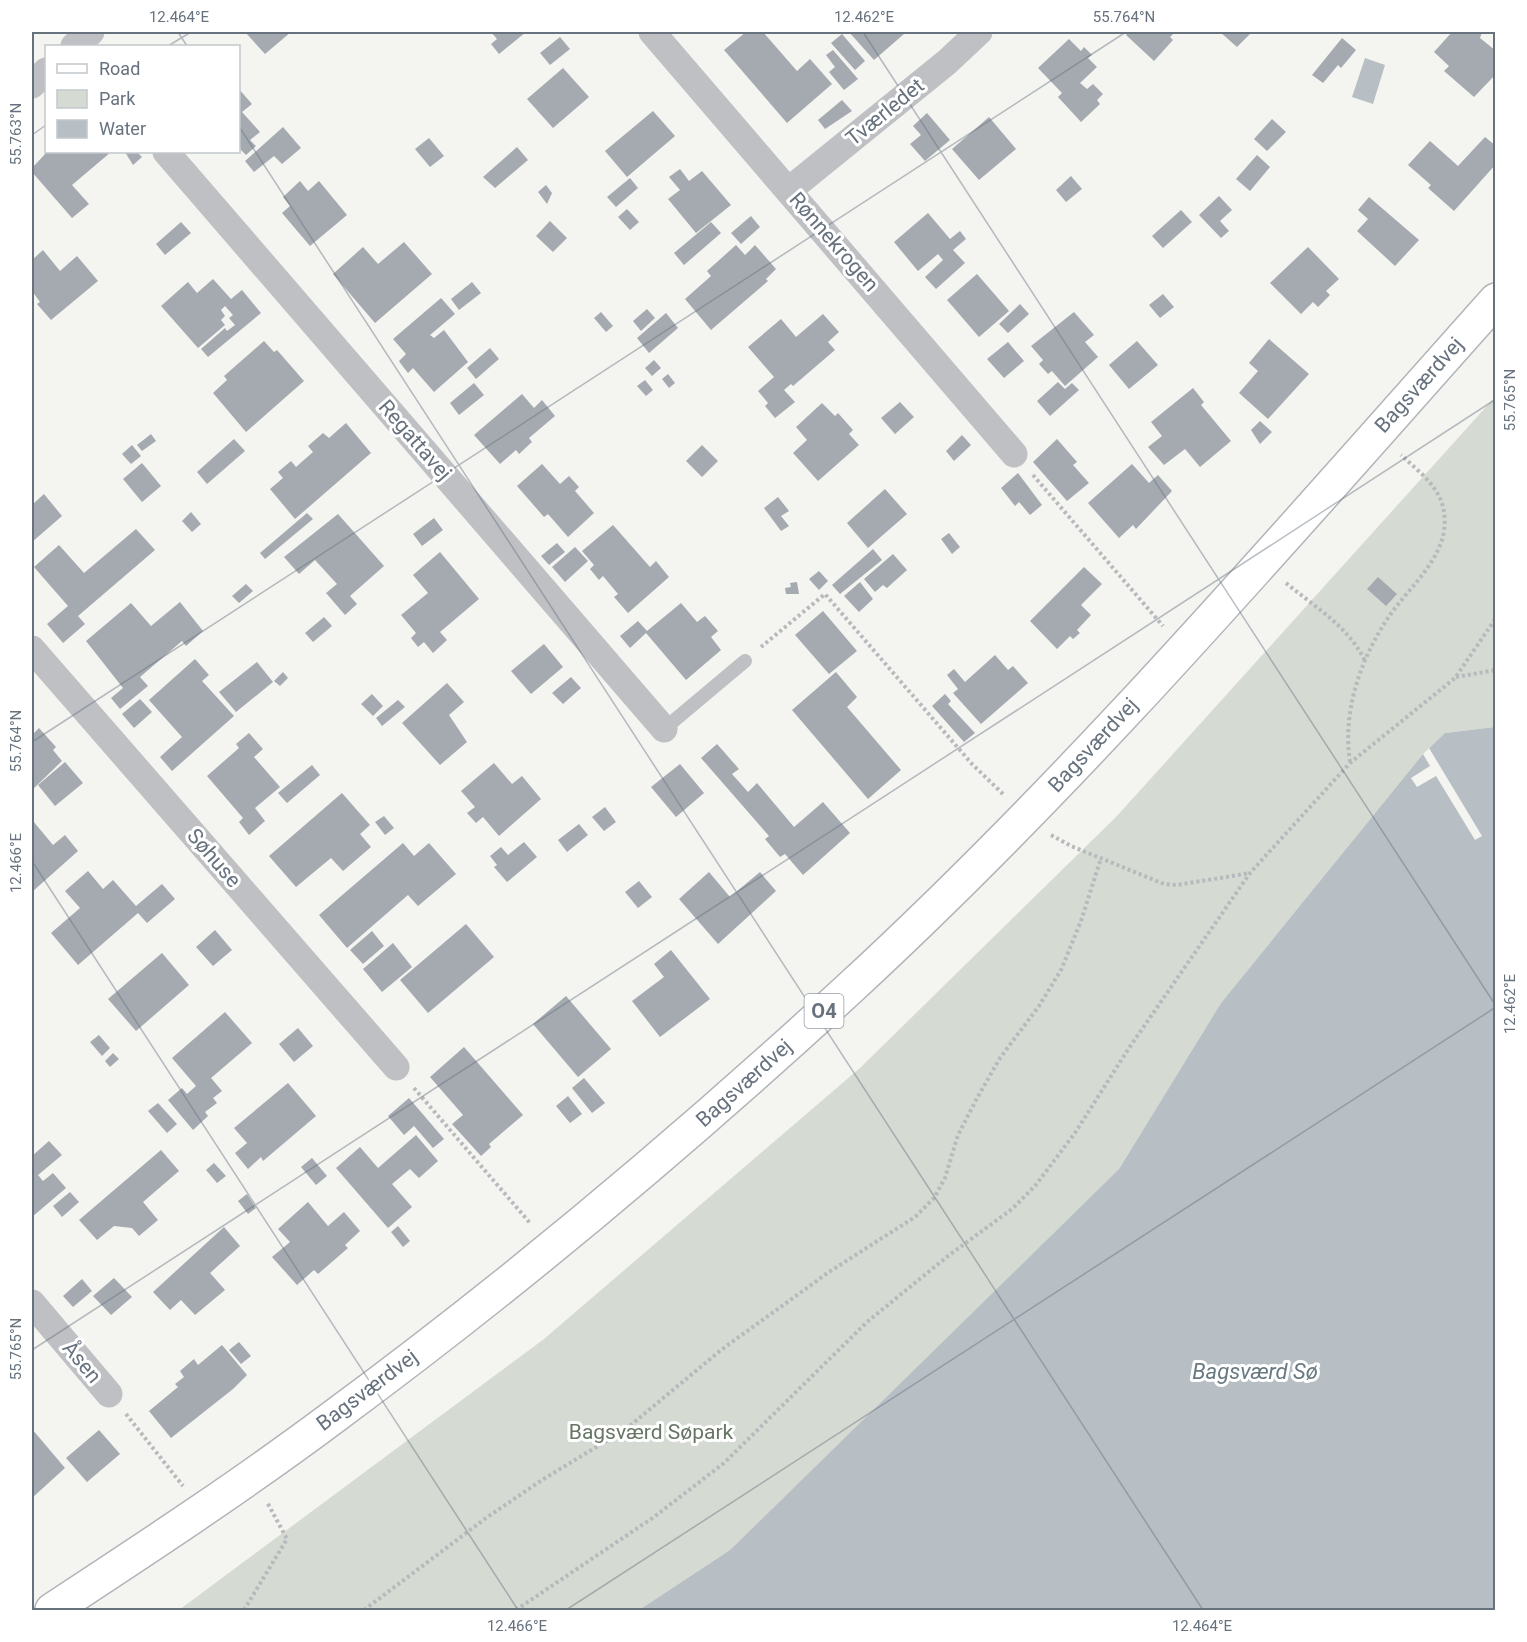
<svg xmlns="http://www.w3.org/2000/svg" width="1527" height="1642" font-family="Roboto,sans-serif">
<rect width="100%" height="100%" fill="#f4f4f1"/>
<polygon fill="#d5dad2" points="1495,397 1495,727 1445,733 1423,754 1221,1003 1119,1169 730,1550 639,1610 179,1610 544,1339 860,1068 1117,816"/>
<g fill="#b7bfc4">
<polygon points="1365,58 1385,65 1373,104 1352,97"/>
<polygon points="1495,727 1495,1610 639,1610 730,1550 1119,1169 1221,1003 1423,754 1445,733"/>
</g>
<polygon fill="#f4f4f1" points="1429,748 1482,836 1475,840 1436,776 1417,787 1411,778 1430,766 1423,754"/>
<g fill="#a5aab0">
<polygon points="245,32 291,32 265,54"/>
<polygon points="491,32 526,32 499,54 491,44 497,39"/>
<polygon points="746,32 763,32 797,71 810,59 832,84 787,123 724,50"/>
<polygon points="849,32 902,32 904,34 874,60"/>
<polygon points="1129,32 1175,32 1170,37 1173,40 1154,61 1126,35"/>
<polygon points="1220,32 1252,32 1237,47"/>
<polygon points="1452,32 1482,32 1480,38 1496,51 1496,74 1474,97 1444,71 1449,66 1434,52"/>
<polygon points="842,34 865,61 855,70 831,43"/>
<polygon points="560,37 570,49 550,65 540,53"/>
<polygon points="1342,38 1356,50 1341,68 1338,65 1323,83 1312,75"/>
<polygon points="1069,39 1081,51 1084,47 1092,55 1088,58 1097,67 1080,83 1087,89 1093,84 1103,94 1097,100 1100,104 1081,122 1058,97 1062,93 1038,68"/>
<polygon points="833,50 858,79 844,90 829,72 835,67 826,55"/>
<polygon points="563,68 589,97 553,128 527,99"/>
<polygon points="238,88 252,104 242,112 260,132 250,140 256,146 246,155 240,149 238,150"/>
<polygon points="842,100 852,111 825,129 818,120"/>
<polygon points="653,111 675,136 627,177 605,151"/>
<polygon points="927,113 950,140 925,161 910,144 921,135 913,126"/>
<polygon points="989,117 1016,149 979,180 952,149"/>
<polygon points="1272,119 1286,132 1267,151 1254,139"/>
<polygon points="283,127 301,148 282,164 274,156 254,172 245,161"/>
<polygon points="1485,137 1496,146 1496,164 1454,211 1428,188 1431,185 1408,165 1430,141 1458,166"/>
<polygon points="429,138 444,156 430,167 415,149"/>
<polygon points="517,147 528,160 495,188 483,177"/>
<polygon points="47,152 111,152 72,185 89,204 72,218 32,172 32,168"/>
<polygon points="125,152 137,152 142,157 133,165"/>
<polygon points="1257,155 1270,167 1250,191 1236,179"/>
<polygon points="680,169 689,181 702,171 731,205 696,233 668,199 680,190 669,177"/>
<polygon points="1071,176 1082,189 1066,202 1056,190"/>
<polygon points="630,178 638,188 616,207 607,197"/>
<polygon points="300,181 308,191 319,181 347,215 310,246 282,213 290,206 283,197"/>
<polygon points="546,185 552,193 547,204 538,192"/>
<polygon points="1219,196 1232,210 1220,221 1229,231 1221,238 1199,215"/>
<polygon points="1369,197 1419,240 1395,266 1357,231 1368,219 1358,210"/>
<polygon points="627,209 639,222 630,230 618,217"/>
<polygon points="1181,210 1192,222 1163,248 1152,236"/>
<polygon points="928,213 950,239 960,231 966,239 953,250 965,263 936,289 925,277 943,260 938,254 918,271 894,242"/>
<polygon points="751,216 760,227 741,244 731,233"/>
<polygon points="550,221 567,238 553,252 536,236"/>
<polygon points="181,222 191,233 165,255 156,244"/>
<polygon points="711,222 721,233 684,265 674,253"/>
<polygon points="404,242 432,274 375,323 333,274 363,247 378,264"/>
<polygon points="736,245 745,255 755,245 776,269 766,279 768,281 711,330 685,299 711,276 707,271"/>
<polygon points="1308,247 1339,279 1326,291 1330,295 1318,307 1313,302 1301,314 1270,283"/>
<polygon points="43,250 60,271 77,256 98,281 51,320 37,304 40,302 32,291 32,260"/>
<polygon points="977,274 1009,311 979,337 947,300"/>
<polygon points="213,279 231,299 242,290 261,313 208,357 201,349 225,328 227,331 235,325 229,318 233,315 225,306 221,310 225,316 221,320 225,325 198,348 161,306 188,282 197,293"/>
<polygon points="472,282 481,293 459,310 451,299"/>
<polygon points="1163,294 1174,307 1160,318 1149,305"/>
<polygon points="441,298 455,314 430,335 434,338 444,330 468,362 434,392 413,368 408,373 401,364 399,361 406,354 393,339"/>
<polygon points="1020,304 1029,314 1008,333 999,324"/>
<polygon points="647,309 655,318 641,331 633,321"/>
<polygon points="601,312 613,326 606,332 594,318"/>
<polygon points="1074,312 1094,335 1085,342 1098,357 1065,386 1052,371 1048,374 1039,364 1043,360 1031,346"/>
<polygon points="666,313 678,328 649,353 637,338"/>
<polygon points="823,314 839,332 828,342 835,350 793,386 791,384 784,390 795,402 775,418 765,406 768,403 758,391 774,377 748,347 781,319 796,337"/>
<polygon points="1269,339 1309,374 1268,419 1239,393 1258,371 1249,363"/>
<polygon points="264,341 274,352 277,350 304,381 246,432 213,393 227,380 224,376"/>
<polygon points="1137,341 1158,365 1129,389 1109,365"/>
<polygon points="1008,342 1024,361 1004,378 987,359"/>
<polygon points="490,348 499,359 476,379 467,368"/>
<polygon points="654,360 661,368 652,376 645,368"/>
<polygon points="668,374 675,383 669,388 662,379"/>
<polygon points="645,380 653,390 646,396 637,386"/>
<polygon points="1058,382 1065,389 1072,383 1079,390 1050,416 1037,401"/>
<polygon points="474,383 484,395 459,415 450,403"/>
<polygon points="1193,388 1204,402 1201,405 1231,441 1200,467 1185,449 1164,465 1148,447 1162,436 1151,422"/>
<polygon points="522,394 534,408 542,400 555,416 529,438 532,442 519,454 516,450 500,464 474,435"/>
<polygon points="900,402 914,417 895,434 881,418"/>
<polygon points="822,403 835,416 838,413 853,430 849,434 859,445 818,481 793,453 807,440 796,427"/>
<polygon points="1260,421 1272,432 1260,444 1251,430"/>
<polygon points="346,423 371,453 295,519 270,489 283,478 278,472 291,461 296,467 313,452 308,446 323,433 329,438"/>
<polygon points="151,434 156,441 142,451 137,445"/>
<polygon points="962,435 971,445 954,461 946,451"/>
<polygon points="234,439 245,451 207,484 197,472"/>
<polygon points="1057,439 1077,462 1073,465 1089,483 1067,501 1033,462"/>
<polygon points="132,445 141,456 131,464 122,454"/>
<polygon points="702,445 718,461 702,477 686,461"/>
<polygon points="142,463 161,486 142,502 123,479"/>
<polygon points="542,464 560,484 569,476 579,487 575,491 594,513 568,537 548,514 544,517 517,486"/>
<polygon points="1132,464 1149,483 1158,475 1172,491 1136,529 1133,525 1119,538 1088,503"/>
<polygon points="1018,473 1042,505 1030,515 1019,502 1015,506 1001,488"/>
<polygon points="885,489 907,514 868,548 847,523"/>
<polygon points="44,494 62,516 32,542 32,505"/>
<polygon points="778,497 789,511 781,516 789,526 781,531 764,508"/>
<polygon points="191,512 201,524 192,532 182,521"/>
<polygon points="307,513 313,519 265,559 260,553"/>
<polygon points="338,514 384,566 350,596 357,604 345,615 326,593 337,584 315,560 299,574 284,557"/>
<polygon points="434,518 443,530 422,546 413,534"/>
<polygon points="613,525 650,567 656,561 669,577 628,613 614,597 618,594 603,576 599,580 590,569 594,565 582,551"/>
<polygon points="136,529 155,550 78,616 85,624 63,643 47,624 68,606 34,567 59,545 84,573"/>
<polygon points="949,533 960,547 952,554 941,539"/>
<polygon points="557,543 565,552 549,565 541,556"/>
<polygon points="575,547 588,561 565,582 552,567"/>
<polygon points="873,549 882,560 840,594 832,585"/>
<polygon points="440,552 479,599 440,632 447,640 433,653 424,642 418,647 411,638 416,633 401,615 428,593 413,575"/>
<polygon points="893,554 907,570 887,588 883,585 875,592 864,579"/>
<polygon points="1084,567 1102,584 1081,605 1091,615 1077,630 1080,633 1073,639 1070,636 1057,649 1030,621"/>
<polygon points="819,571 828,581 819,590 809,579"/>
<polygon points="1378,577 1397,594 1386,606 1367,589"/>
<polygon points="797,582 799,594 786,594 785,588 791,587 790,583"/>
<polygon points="860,582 873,599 859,612 844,596"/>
<polygon points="246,584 253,591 239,603 232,596"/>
<polygon points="180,602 203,631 186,646 182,641 140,677 148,686 120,709 111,698 123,688 86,641 131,603 151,626"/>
<polygon points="681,603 697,622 705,616 718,631 711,637 721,650 686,680 646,633 630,648 620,636 638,621 647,631"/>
<polygon points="823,611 857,651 829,674 795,635"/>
<polygon points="324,617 332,626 313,642 305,633"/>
<polygon points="544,644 563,667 531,694 511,671"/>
<polygon points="995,655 1008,670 1013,666 1028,683 981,724 953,693 958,689 947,675 954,669 965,682"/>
<polygon points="195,659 209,675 202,681 234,716 172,771 160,757 182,737 149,700"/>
<polygon points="257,662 273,682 236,712 219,692"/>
<polygon points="283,672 288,678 280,686 274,681"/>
<polygon points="836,672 857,697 847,707 901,770 868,799 792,710"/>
<polygon points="571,677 581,688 563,704 552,693"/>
<polygon points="447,683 464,702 449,715 467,742 440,765 402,723"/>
<polygon points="372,694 383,706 373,716 361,704"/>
<polygon points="945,694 951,701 948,704 975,733 964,742 932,706"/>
<polygon points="140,699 152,712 134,728 122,714"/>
<polygon points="398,700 405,707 382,726 376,718"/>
<polygon points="39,728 56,747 53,750 62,761 32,790 32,735"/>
<polygon points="249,733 263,749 254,757 280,787 255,808 265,821 249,835 239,822 243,818 207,776 239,748 236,744"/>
<polygon points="717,744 739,769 732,774 748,792 757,783 794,827 823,802 850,833 803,875 785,854 780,857 765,839 769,836 701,758"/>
<polygon points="65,762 83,783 55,806 38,785"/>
<polygon points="494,763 512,784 522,776 541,799 499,836 483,817 476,823 467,813 475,807 461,791"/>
<polygon points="680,764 704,793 676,817 651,787"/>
<polygon points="312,765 320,775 287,803 278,793"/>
<polygon points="342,793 370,825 360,834 371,847 343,871 331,858 296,887 269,856"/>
<polygon points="605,807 616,822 604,831 592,817"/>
<polygon points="384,816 394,828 385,835 375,822"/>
<polygon points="33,821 53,845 65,835 78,851 32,892"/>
<polygon points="579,824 588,835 567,852 558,840"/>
<polygon points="524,842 537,857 507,882 494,867 497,865 490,856 501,847 508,855"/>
<polygon points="403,843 414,856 429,843 456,874 418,906 408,895 347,948 319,915"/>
<polygon points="88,871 103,889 113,880 136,906 162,884 175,899 147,923 138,913 78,965 51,933 80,908 65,891"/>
<polygon points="709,872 730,897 760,872 776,891 718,944 679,899"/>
<polygon points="639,881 652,897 638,908 625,892"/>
<polygon points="466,924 494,957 428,1013 400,980"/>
<polygon points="215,930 232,950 213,966 196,947"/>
<polygon points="372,931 384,946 363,964 350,950"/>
<polygon points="393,943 412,967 382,992 363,969"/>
<polygon points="671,950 710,999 660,1037 632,1001 664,977 654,964"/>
<polygon points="162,953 189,985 136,1031 108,999"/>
<polygon points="566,996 611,1049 578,1077 533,1024"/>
<polygon points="225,1012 252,1043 211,1078 222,1091 213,1098 217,1103 205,1112 208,1116 193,1130 168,1100 182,1088 187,1094 196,1086 172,1058"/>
<polygon points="298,1028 313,1046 294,1062 279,1044"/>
<polygon points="99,1035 110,1048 102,1056 90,1042"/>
<polygon points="464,1047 523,1115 489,1144 491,1147 481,1156 452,1124 463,1115 430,1077"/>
<polygon points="113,1053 119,1059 110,1067 105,1061"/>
<polygon points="584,1078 605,1103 592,1113 572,1088"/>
<polygon points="288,1083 316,1116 263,1161 261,1157 248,1169 235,1153 247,1143 234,1128"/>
<polygon points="568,1096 582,1114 570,1123 556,1106"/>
<polygon points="409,1098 444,1139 433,1148 414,1126 404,1135 388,1116"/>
<polygon points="158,1103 177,1124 167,1133 148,1111"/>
<polygon points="416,1135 438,1161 419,1178 410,1169 392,1184 412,1207 388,1228 336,1168 360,1147 378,1168"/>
<polygon points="49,1141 62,1155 38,1175 43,1181 53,1173 66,1188 32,1217 32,1156"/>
<polygon points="161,1150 179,1171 143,1202 158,1220 139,1236 132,1228 114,1226 97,1240 79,1220"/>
<polygon points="312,1158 327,1176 316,1185 301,1167"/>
<polygon points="214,1163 226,1176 217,1183 206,1170"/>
<polygon points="70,1192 79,1202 62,1217 53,1206"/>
<polygon points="247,1194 256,1208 248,1214 238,1201"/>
<polygon points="308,1202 328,1226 344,1212 360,1231 345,1245 348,1248 318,1274 314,1270 297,1285 272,1257 290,1242 278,1229"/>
<polygon points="398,1226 410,1241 403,1247 391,1232"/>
<polygon points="224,1227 240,1246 210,1273 225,1290 195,1315 181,1300 170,1310 153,1292"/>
<polygon points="114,1278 132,1297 111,1315 93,1296"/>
<polygon points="82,1279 92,1291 73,1307 63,1296"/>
<polygon points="239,1342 251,1356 241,1364 229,1350"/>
<polygon points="222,1345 247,1375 233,1389 171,1438 149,1411 178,1387 175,1384 184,1377 180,1371 194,1359 198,1365"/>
<polygon points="32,1429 65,1468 32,1498"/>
<polygon points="99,1430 120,1454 87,1482 66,1458"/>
</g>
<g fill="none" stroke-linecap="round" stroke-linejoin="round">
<defs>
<path id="primary" d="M52,1610C148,1547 244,1484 336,1415C515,1283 686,1139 850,988C1081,775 1286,535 1496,300"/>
</defs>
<use href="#primary" stroke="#b1b4b8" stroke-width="36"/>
<g stroke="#b7b9bc" stroke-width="4" stroke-dasharray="3 3" stroke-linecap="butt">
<polyline points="1033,475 1163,626"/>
<path d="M1286,583C1315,607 1349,627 1365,661"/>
<polyline points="761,647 825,594 972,764 1004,795"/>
<polyline points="1456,677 1496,670"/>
<path d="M1350,762C1342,711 1361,657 1390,615C1413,582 1456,550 1442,503C1435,483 1416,469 1401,455"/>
<polyline points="1051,835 1071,846 1164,884 1177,885 1250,873"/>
<polyline points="414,1088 530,1223"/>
<polyline points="126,1414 183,1486"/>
<polyline points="244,1610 287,1539 267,1502"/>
<polyline points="364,1610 486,1518 542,1480 626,1429 721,1350 829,1272 915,1217 934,1198 945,1178 958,1135 976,1100 1000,1058 1039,1006 1061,970 1081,921 1101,858"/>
<polyline points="516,1610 654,1517 724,1463 867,1322 948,1256 1012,1209 1035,1186 1075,1133 1129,1048 1250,873 1350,763 1455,678 1496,618"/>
</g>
<polyline stroke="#bec0c4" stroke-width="14" points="664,729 745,661"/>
<g stroke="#bec0c4" stroke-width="27">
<polyline points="652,32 1014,454"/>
<polyline points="74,46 91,32"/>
<polyline points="32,85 46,71"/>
<polyline points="166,152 664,729"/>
<polyline points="789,190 947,62 979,32"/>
<polyline points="32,649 396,1067"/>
<polyline points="32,1303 109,1394"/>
</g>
<use href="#primary" stroke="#fff" stroke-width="33"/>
</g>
<path fill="none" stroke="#67727e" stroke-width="1.5" stroke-opacity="0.45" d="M178,32L187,46M863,32L1496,1006M168,46L191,32M238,125L1203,1610M32,135L46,125M32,742L1126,32M32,861L518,1610M32,1350L1496,399M566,1610L1496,1007"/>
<g text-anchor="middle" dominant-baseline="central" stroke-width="6" stroke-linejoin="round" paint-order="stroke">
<rect fill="#fff" stroke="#959ca5" stroke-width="1.5" x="804.5" y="994" width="39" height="34" rx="4.5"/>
<g font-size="20" font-weight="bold" fill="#67727e">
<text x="824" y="1011">O4</text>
</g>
<g font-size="21" fill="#67727e" stroke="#fff">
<text transform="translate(885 112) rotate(-39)">Tværledet</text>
<text transform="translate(834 242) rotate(49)">Rønnekrogen</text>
<text transform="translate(1419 385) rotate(-48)">Bagsværdvej</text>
<text transform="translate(415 440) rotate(49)">Regattavej</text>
<text transform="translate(1093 745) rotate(-47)">Bagsværdvej</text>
<text transform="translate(214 858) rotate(49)">Søhuse</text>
<text transform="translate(744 1083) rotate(-42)">Bagsværdvej</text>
<text transform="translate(82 1362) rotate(50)">Åsen</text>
<text transform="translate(367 1390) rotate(-37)">Bagsværdvej</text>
</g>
<g font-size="21" fill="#677665" stroke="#fff">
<text x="651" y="1432">Bagsværd Søpark</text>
</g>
<g font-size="22" font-style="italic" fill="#687981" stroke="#fff">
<text x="1255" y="1371">Bagsværd Sø</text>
</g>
</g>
<rect width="1527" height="1642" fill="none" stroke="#ffffff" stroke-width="66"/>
<rect x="45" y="45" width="195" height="108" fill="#ffffff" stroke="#c2c7cb" stroke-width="1.5"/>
<rect x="57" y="64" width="30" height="9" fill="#ffffff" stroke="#c2c7cb" stroke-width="1.5"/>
<text x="99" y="75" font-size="18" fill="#67727e">Road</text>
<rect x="57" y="90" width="30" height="18" fill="#d5dad2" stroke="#c2c7cb" stroke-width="1.5"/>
<text x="99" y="105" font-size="18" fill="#67727e">Park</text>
<rect x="57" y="120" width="30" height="18" fill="#b7bfc4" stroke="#c2c7cb" stroke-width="1.5"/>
<text x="99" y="135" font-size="18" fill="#67727e">Water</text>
<rect x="33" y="33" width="1461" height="1576" fill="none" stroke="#67727e" stroke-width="2"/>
<g font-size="15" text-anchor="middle" fill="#67727e">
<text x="179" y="22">12.464°E</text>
<text x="864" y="22">12.462°E</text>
<text x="1124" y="22">55.764°N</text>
<text transform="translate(16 134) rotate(-90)" y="5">55.763°N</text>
<text transform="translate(1510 400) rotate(-90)" y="5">55.765°N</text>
<text transform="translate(16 741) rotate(-90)" y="5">55.764°N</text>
<text transform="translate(16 863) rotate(-90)" y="5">12.466°E</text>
<text transform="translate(1510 1004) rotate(-90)" y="5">12.462°E</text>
<text transform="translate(16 1349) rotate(-90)" y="5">55.765°N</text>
<text x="517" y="1631">12.466°E</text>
<text x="1202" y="1631">12.464°E</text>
</g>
</svg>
